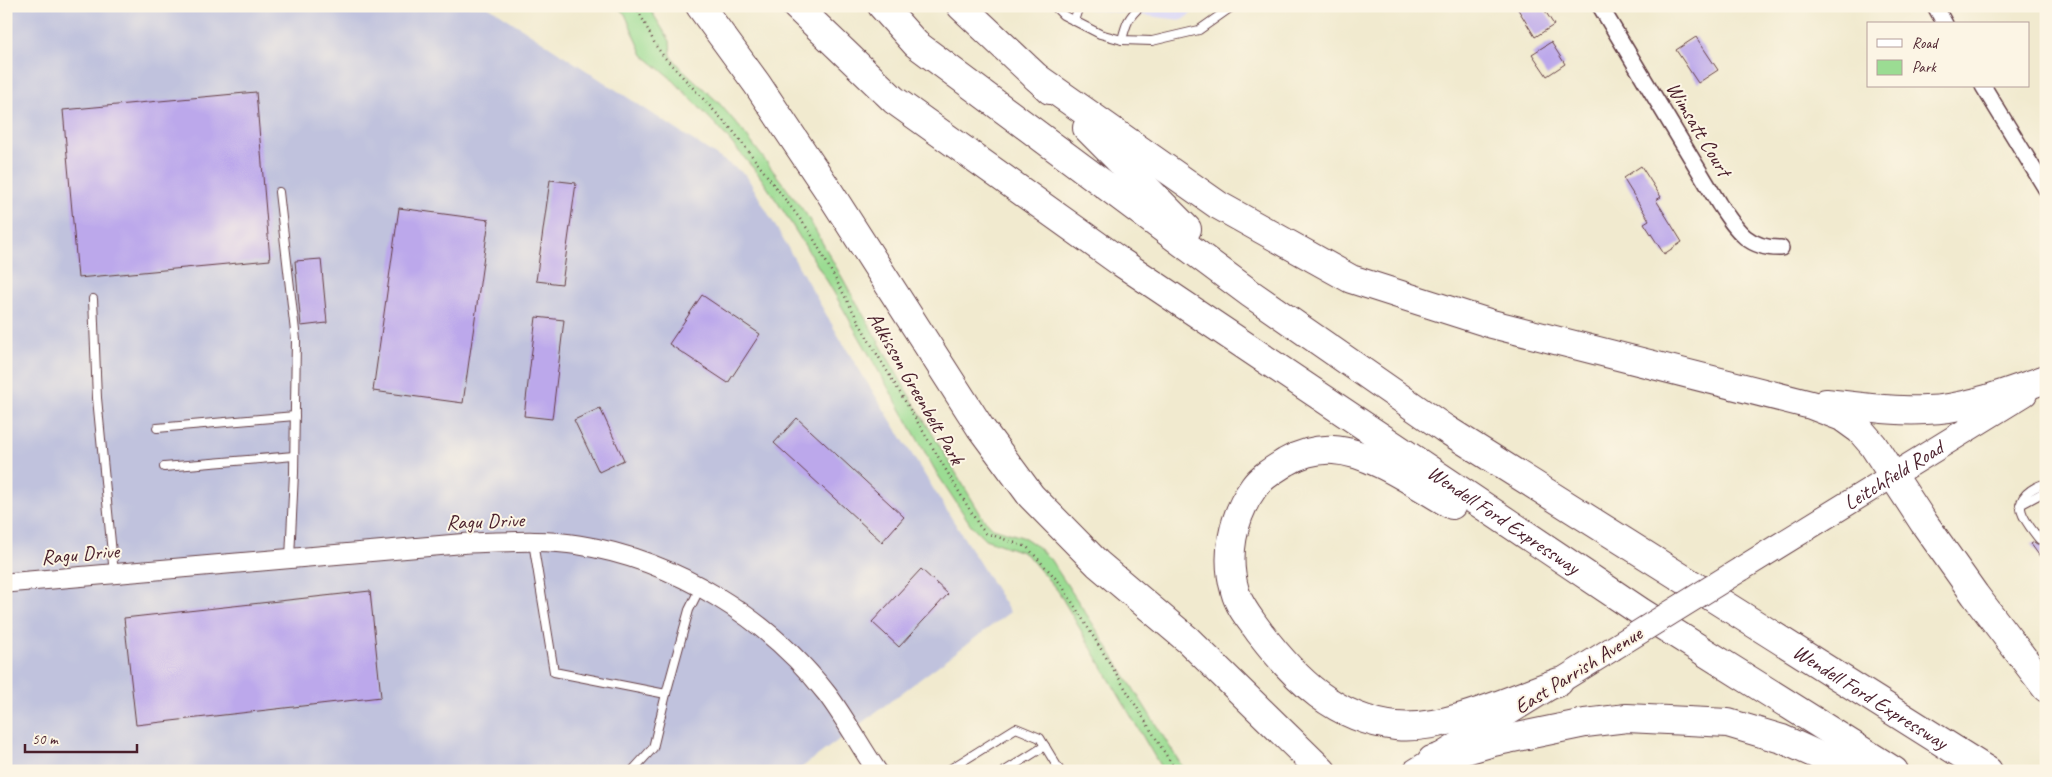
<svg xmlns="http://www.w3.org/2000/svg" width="2052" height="777" font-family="Caveat,sans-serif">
<rect width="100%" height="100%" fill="#fcf5e5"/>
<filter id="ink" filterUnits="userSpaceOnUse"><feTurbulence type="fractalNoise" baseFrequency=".02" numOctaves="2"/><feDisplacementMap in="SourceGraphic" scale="10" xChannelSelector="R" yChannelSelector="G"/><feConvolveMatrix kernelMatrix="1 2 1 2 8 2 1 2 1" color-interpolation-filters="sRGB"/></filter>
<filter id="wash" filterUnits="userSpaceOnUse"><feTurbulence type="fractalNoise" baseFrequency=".0096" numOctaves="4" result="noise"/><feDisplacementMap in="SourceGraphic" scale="20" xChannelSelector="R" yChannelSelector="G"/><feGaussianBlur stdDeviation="1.12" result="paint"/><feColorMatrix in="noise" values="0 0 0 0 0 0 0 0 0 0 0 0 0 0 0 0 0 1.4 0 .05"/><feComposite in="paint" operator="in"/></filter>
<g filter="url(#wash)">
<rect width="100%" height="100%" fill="#f1eacf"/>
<polygon fill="#d9d7f8" points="1084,6 1202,6 1182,20 1087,9"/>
<polygon fill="#c0c2dd" points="6,6 487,6 494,10 746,175 842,342 1010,612 797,771 6,771"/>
<polygon fill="#9bdc93" stroke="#727e5f" points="616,6 648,6 670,41 671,56 682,69 719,103 742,130 806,214 906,390 983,518 993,528 1025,538 1034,544 1050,559 1089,618 1185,771 1163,771 1058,591 1028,556 1022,552 985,539 971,525 938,475 829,284 784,212 759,175 719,128 672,79 643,55 625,14"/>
<g id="blocks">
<g fill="#bca8eb">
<polygon points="1516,6 1542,6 1554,25 1535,37"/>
<polygon points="1696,37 1718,70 1698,83 1676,50"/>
<polygon points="1551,42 1565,64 1547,76 1532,54"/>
<polygon points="256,92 270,260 78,278 63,110"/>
<polygon points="1641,166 1661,197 1656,200 1682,242 1664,254 1644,223 1649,220 1623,178"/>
<polygon points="550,180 576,183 562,284 536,281"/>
<polygon points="399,208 489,220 463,403 373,391"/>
<polygon points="321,259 327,323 301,326 295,261"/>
<polygon points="702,295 760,334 728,383 669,344"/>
<polygon points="536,317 564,320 552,419 524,416"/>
<polygon points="600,408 624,460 599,472 574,420"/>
<polygon points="797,418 904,517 882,542 774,443"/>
<polygon points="2046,534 2046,565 2031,544 2034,542 2037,544 2042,544 2044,541 2044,536"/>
<polygon points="921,569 948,594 899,647 872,622"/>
<polygon points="370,591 381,697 136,725 124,618"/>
</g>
</g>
</g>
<g filter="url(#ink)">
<use href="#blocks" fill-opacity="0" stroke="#633d44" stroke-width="1"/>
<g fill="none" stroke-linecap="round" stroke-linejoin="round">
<defs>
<g id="service">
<polyline points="1054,6 1063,15 1100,34 1122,40 1152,41 1199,30 1233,6"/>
<polyline points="1074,21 1079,6"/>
<path d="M1122,40C1126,24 1128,17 1141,6"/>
<polyline points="279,192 296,340 294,473 290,558"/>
<polyline points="93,299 97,398 114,574"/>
<polyline points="157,428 295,416"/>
<polyline points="164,467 294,456"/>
<polyline points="2020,505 2046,491"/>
<path d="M2039,539C2028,524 2009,505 2031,490C2036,487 2040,484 2046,484"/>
<polyline points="533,542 554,672 666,694 689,610 700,588"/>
<polyline points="632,771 653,748 666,694"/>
<polyline points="947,771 1016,728 1040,738 1060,771"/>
<polyline points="1005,771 1045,746"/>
<polyline points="1617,771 1622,768 1639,771"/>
</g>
<g id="minor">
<path d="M1600,6L1719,204C1736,229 1747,249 1781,248"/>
<polyline points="1935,6 1945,24"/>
<polyline points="1983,86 2046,189"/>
</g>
<path id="tertiary" d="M6,583L469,543C506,542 543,539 579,545C675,560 768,618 827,694C845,718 860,746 877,771"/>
<g id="primary">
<path id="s1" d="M1741,569L2025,394"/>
<polyline points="1415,771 1612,649"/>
</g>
<g id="motorway">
<polyline points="700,6 757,84 828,190 980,427 1031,496 1098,564 1188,640 1322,771"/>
<path id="s2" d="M796,6L894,100L1119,261L1641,612L1894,771"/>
<path id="s3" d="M882,6L916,44L1251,294L1444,428L1988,771"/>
<polyline points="961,6 1050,90"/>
<polyline points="1036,77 1218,205 1351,279 1492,324 1811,405 1842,417 1860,430 1873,445 1924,523 1975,595 2046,688"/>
<polyline points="1087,128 1187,229"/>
<path d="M1826,403C1859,406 1893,412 1926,410C1967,409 2008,392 2046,379"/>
<path d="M1452,505C1418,486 1373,452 1333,450C1317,449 1300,454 1286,462C1275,469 1262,476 1254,487C1232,517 1225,557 1235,591C1239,607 1251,620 1260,633C1296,680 1335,719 1396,726C1445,731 1513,698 1559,682"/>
<polyline points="1432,760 1493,742 1585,723 1627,718 1728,723 1782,739 1853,771"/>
</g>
</defs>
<use href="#service" stroke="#633d44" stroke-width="10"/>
<use href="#minor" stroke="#633d44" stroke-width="18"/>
<use href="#tertiary" stroke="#633d44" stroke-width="21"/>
<use href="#primary" stroke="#633d44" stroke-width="26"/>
<use href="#motorway" stroke="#633d44" stroke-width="30"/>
<polyline stroke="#633d44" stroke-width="2.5" stroke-dasharray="1 4" stroke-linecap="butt" points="636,6 656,46 665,58 733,131 810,232 868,339 980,527 986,533 1027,547 1061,584 1176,771"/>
<use href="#service" stroke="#fff" stroke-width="8"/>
<use href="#minor" stroke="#fff" stroke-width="15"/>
<use href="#tertiary" stroke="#fff" stroke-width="19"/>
<use href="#primary" stroke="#fff" stroke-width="24"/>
<use href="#motorway" stroke="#fff" stroke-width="28"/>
<defs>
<polyline id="primary-bridge" points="1612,649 1741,569"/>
</defs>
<use href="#primary-bridge" stroke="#633d44" stroke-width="26" stroke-linecap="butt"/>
<use href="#primary-bridge" stroke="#fff" stroke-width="24"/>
</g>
</g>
<g text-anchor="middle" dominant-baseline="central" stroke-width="4" stroke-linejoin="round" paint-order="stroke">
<g font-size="21" fill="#4a1f2b" stroke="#fcf5e5">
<text transform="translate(1699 129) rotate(59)">Wimsatt Court</text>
<text transform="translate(916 388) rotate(60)">Adkisson Greenbelt Park</text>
<text stroke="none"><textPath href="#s1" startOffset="179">Leitchfield Road</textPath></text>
<text stroke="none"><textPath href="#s2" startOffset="876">Wendell Ford Expressway</textPath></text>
<text transform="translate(485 521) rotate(-2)">Ragu Drive</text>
<text transform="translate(80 554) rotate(-5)">Ragu Drive</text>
<text transform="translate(1578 670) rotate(-32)">East Parrish Avenue</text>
<text stroke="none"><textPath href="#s3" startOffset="1208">Wendell Ford Expressway</textPath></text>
</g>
</g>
<rect width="2052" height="777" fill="none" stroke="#fcf5e5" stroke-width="25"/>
<rect x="1867" y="22" width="162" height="65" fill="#fcf5e5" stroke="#b59f9b"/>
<rect x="1877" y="39" width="25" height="8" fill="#ffffff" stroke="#b59f9b"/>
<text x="1912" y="48" font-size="15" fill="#4a1f2b">Road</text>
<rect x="1877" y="60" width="25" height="15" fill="#9bdc93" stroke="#b59f9b"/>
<text x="1912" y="72" font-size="15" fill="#4a1f2b">Park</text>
<path d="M25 744v8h112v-8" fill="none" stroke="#4a1f2b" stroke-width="2.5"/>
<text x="32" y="744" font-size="15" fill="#4a1f2b" stroke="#fcf5e5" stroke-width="4" paint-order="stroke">50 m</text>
</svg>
